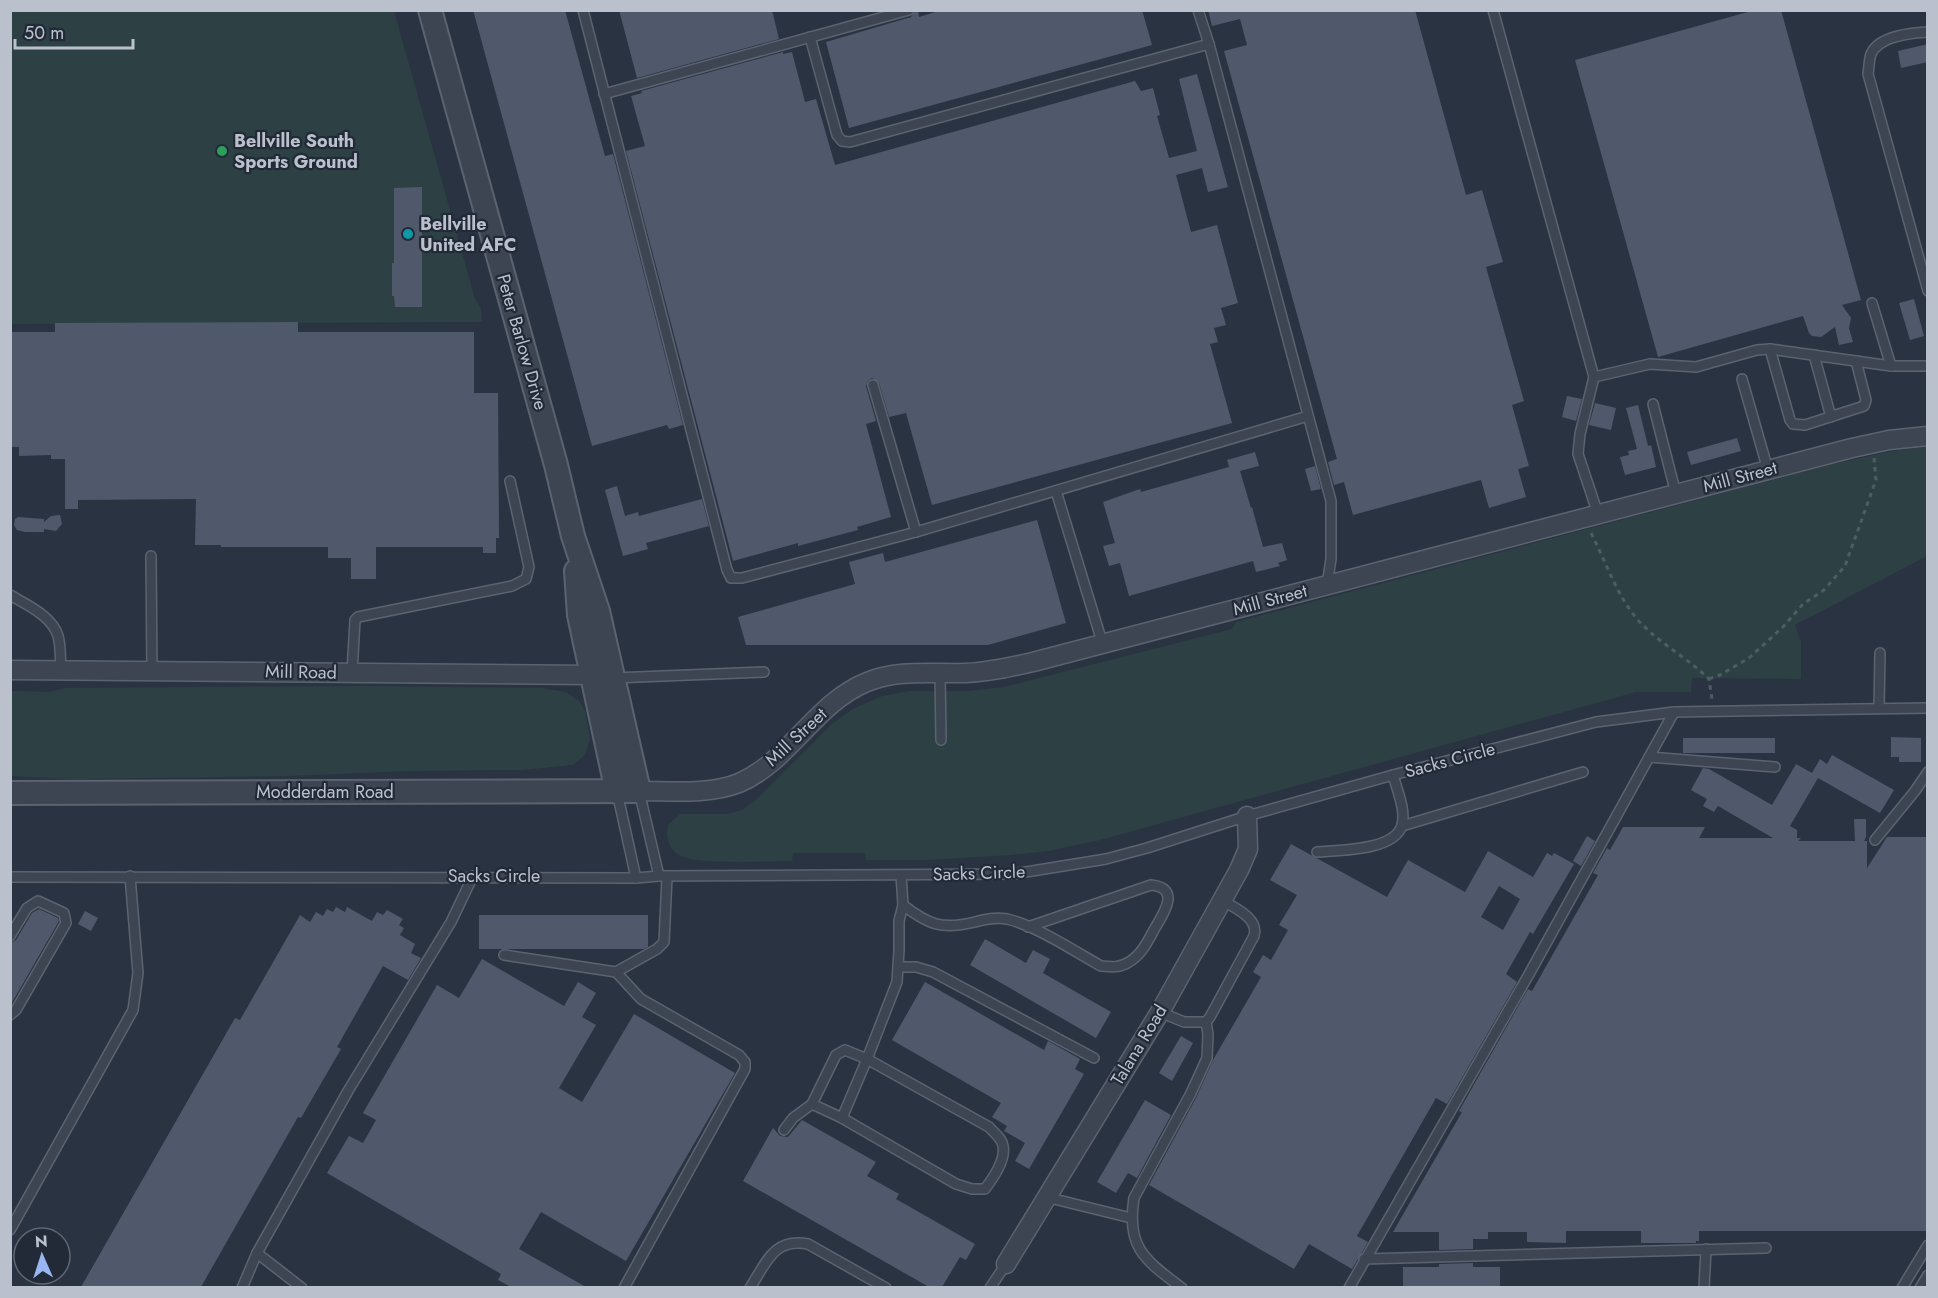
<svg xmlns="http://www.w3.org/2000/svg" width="1938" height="1298" font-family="Jost,sans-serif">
<rect width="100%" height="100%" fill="#2a3342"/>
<g fill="#2d4144">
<polygon points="10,11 394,11 475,299 481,309 482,322 11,324"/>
<path d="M1927,447V556L1795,625L1801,642V679L1692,678L1691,692H1636L1100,840L1049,851L1011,855L927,860H866L865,853H793L792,861C770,861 698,865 681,856C669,850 665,837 668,825L680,814H728L742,810L756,800L833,723L853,709L882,696L910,691H969L1004,687L1232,629L1236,622L1829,465L1892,451Z"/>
<polygon points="365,686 541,688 566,692 579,701 585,711 590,739 585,755 573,765 522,770 409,771 288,776 71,779 11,776 11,691 50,692 65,688"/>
</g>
<g fill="#50596b" fill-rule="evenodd">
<polygon points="473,10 565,10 605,156 613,154 683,425 669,429 667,425 592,446"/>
<polygon points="619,10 772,10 779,39 637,78"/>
<polygon points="916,10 918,10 919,17 942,10 1142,10 1152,45 849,128 826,42 911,17"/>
<polygon points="1208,10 1415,10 1466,195 1482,190 1503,262 1486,267 1524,401 1512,405 1529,466 1518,469 1526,497 1489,508 1481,480 1353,515 1344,482 1334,485 1328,462 1337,459 1224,51 1247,45 1240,19 1212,26"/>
<polygon points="1755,10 1781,10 1861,300 1842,305 1851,318 1849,328 1853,342 1839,345 1835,327 1821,337 1812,336 1809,333 1803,316 1658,357 1575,60"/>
<polygon points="1928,44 1928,62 1901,68 1898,51"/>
<polygon points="783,52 783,54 792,52 805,102 816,99 835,165 1135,81 1141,91 1153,88 1160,115 1157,116 1169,158 1197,151 1179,79 1197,74 1228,187 1208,192 1202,168 1176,175 1191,232 1217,225 1238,303 1221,308 1226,325 1214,328 1218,342 1210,344 1232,423 932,505 906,413 889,417 879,383 872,378 868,381 866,386 876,421 866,424 891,517 857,527 858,530 798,546 798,543 733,561 626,151 645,146 631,96 642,93 641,91"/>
<polygon points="422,187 422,307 395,307 394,296 392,296 392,263 394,263 394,188"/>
<polygon points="1914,299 1924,336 1910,340 1899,303"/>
<polygon points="298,322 298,332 474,332 474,393 498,393 499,538 496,538 496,553 483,553 483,547 376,547 376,579 351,579 351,558 328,558 328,547 221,547 221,545 195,545 196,499 78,500 78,509 65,509 65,459 51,459 51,455 19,456 19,447 10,447 10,332 55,332 55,323"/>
<polygon points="1567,396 1582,399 1576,421 1562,417"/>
<polygon points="1595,403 1616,408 1611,430 1589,425"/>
<polygon points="1638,405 1648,446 1651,445 1656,467 1625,475 1620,457 1629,455 1628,451 1637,449 1626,408"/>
<polygon points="1737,438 1741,451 1691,465 1687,452"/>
<polygon points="1255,452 1259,466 1240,471 1251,508 1252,507 1263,547 1282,543 1287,560 1278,563 1280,566 1256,572 1253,561 1129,596 1120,563 1109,566 1103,546 1115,543 1103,502 1140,489 1141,492 1229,467 1227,460"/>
<polygon points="1315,466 1321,489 1311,491 1305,469"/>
<polygon points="617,486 625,516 638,512 639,516 702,499 709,526 646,543 648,549 623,556 605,490"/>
<polygon points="60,515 62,524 56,531 44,529 44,532 25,532 17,530 14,525 15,519 18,517 44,519 44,522 51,516"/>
<polygon points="1037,520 1066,623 988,645 746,645 738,617 855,584 849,562 883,553 885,562"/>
<polygon points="1891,737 1921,738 1921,762 1899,762 1899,757 1891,757"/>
<rect x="1683" y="738" width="92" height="15"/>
<polygon points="1832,755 1894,790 1880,813 1818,778 1790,826 1797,830 1797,838 1801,838 1798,841 1855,841 1854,819 1866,819 1866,837 1864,841 1867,841 1867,868 1887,837 1928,837 1928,1231 1699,1231 1699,1241 1696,1241 1696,1243 1641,1243 1641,1231 1566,1231 1566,1243 1527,1242 1527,1232 1488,1232 1488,1239 1473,1239 1473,1249 1439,1250 1439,1232 1393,1232 1462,1112 1459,1111 1528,989 1532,991 1598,875 1593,873 1607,848 1610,850 1623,827 1705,827 1699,838 1773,838 1718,806 1714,812 1703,806 1707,799 1691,790 1703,768 1709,769 1772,805 1796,764 1812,773 1820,759 1827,764"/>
<polygon points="1587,836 1595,841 1581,866 1573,861"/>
<path d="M1291,844L1387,897L1408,860L1465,892L1488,851L1533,877L1547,853L1552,856L1554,853L1574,864L1533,934L1530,932L1506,974L1517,982L1447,1104L1436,1098L1357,1236L1368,1242L1352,1269L1309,1244L1294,1269L1149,1185L1197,1096L1213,1060L1261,977L1253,972L1263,955L1271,960L1288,930L1279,925L1297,895L1270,880ZM1499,886L1520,899L1503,930L1481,917Z"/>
<polygon points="336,907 345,912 347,907 372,921 377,912 383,915 387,910 403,919 399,925 404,928 400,935 415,944 411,953 421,958 408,980 383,966 337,1047 341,1049 301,1118 298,1117 201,1287 81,1287 235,1018 240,1020 300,915 310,922 316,912 323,916 327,909 333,912"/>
<polygon points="39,909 58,918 59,921 10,1006 10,943 16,940 32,913"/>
<polygon points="85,911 98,918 91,931 78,924"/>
<polygon points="479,915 648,915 648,947 643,949 479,949"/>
<polygon points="985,939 1026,963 1033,950 1050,959 1043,973 1111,1012 1096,1038 970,965"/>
<polygon points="482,959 564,1006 578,982 596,993 582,1017 596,1025 559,1088 582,1102 634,1014 735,1073 626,1261 541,1212 519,1249 586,1287 511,1287 498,1280 501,1274 327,1173 349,1136 363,1143 376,1120 363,1113 437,985 459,998"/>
<polygon points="925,982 1044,1050 1048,1041 1080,1059 1075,1069 1084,1074 1029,1169 1015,1161 1025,1143 1004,1131 1007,1126 992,1117 1001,1103 892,1040"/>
<polygon points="1181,1036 1193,1043 1172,1081 1159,1073"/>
<polygon points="1145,1100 1171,1115 1137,1178 1128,1173 1116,1193 1097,1182"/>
<polygon points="802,1120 876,1162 867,1176 899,1194 896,1199 975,1244 966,1260 960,1257 942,1287 929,1287 743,1181 773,1128 780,1136 788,1137"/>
<polygon points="1473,1263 1473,1267 1500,1267 1500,1287 1403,1287 1403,1267 1439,1267 1439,1264"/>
</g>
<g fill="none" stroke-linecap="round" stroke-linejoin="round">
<defs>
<g id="service">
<polyline points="583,10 727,570 731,578 742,578 916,532 1308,416"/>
<polyline points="1198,10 1209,44 1331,501 1331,559 1327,585"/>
<polyline points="1493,10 1594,377 1580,434 1578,454 1598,514"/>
<path d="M1928,32C1910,33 1879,36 1871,54C1869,60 1869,68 1868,74L1928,291"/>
<polyline points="810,37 837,135 842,141 850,142 1209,44"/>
<polyline points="604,94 909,10"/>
<polyline points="1872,303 1891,366"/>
<polyline points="1770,349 1790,420 1793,424 1805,425 1864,406 1866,400 1856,361"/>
<polyline points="1814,355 1831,417"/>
<polyline points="1594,377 1650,364 1696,367 1757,350 1770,349 1891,366 1928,366"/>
<polyline points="1742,379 1768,470"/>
<polyline points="873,385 916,532"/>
<polyline points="1653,404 1676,494"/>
<polyline points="1056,491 1103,645"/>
<polyline points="151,556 152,671"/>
<path d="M10,595C27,605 52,616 58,636C61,646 60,659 61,670"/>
<polyline points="352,673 355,620 358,617 512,586 526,579 529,567 510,481"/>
<polyline points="940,673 941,740"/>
<polyline points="613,678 764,672"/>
<polyline points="1879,708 1880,653"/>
<polyline points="1649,757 1775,767"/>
<polyline points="639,791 659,876"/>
<polyline points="617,792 636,878"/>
<polyline points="1402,826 1583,772"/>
<polyline points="1875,840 1915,791 1928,772"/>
<path d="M1317,852C1339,850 1395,851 1402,825C1406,810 1397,790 1393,775"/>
<polyline points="10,877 636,878 659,876 1014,874 1106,859 1147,848 1247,816 1393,775 1596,722 1674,712 1928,708"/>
<path d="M903,905C929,925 942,930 975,922C985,919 996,917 1007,919C1037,926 1074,951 1101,966C1111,967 1120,968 1129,962C1142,954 1148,941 1155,928C1164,913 1181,888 1151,885L1028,927"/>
<polyline points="10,936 27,908 38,901 64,913 66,923 16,1010 10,1015"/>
<polyline points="504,955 616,972 657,949 664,942 667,877"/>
<polyline points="899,967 916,967 933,972 1094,1058"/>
<polyline points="616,972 641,999 739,1055 745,1062 745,1069 624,1288"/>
<path d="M1160,1012L1184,1022H1206L1210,1017L1254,936C1259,918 1236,909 1222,900"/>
<path d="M812,1104L842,1118L956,1184L972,1189H985C993,1178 1006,1160 1003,1146C1002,1138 994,1133 989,1127L867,1059L897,982L899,950V921L903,905L901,875"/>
<polyline points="784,1130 793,1118 812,1104 836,1055 845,1050 867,1059 842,1118"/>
<polyline points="1046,1197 1131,1218"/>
<polyline points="10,1230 133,1010 138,973 130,876"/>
<polyline points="257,1253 302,1288"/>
<polyline points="1364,1259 1766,1248"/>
<polyline points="242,1288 257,1253 348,1091 451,922 473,876"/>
<path d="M750,1288C766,1263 774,1237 808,1244L886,1288"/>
<polyline points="990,1288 1006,1264"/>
<path d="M1182,1288C1145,1260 1126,1248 1134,1198L1191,1093L1207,1058L1208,1034L1206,1022"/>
<polyline points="1349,1288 1528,976 1674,712"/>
<polyline points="1704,1288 1706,1249"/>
<polyline points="1902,1288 1928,1245"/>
<polyline points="1920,1288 1928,1275"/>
</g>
<g id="minor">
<polyline points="10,670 591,675"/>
<path d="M639,791C671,791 709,795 739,783C790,761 815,703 867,682C898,669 932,674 966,673C989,672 1011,667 1033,662L1852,448L1889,440L1928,436"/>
<polyline points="1006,1264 1160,1012 1239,870 1248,849 1247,816"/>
</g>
<g id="tertiary">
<polyline points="576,571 579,615 617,792"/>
<polyline points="10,793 639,791 598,611 573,536 556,465 430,10"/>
</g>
</defs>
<use href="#service" stroke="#5c6370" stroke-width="12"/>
<use href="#minor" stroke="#5c6370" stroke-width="21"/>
<use href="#tertiary" stroke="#5c6370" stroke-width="26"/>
<g stroke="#4c5e62" stroke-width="3" stroke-dasharray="4.5 4.5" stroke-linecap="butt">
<path d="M1591,533C1606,562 1616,594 1637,619C1658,643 1687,657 1709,679L1712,699"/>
<polyline points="1709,679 1720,675 1749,658 1783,627 1803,604 1824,590 1845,566 1876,480 1874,458"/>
</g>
<use href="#service" stroke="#3e4552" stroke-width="9"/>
<use href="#minor" stroke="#3e4552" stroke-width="18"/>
<use href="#tertiary" stroke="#3e4552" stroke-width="22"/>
</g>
<circle fill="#2e9e5b" stroke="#222a38" stroke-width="2" cx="222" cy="151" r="6"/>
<circle fill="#0f9aa8" stroke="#222a38" stroke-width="2" cx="408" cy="234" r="6"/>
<g text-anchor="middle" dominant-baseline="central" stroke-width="4.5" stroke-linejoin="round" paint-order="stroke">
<g font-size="18" font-weight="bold" fill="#bbc1cc" stroke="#222a38" text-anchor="start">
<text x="234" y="141">Bellville South<tspan x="234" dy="21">Sports Ground</tspan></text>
<text x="420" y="224">Bellville<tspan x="420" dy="21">United AFC</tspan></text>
</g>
<g font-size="18" fill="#bbc1cc" stroke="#222a38">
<text transform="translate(522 342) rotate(74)">Peter Barlow Drive</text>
<text transform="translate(1740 477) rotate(-15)">Mill Street</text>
<text transform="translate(1270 600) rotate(-15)">Mill Street</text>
<text transform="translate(301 672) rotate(1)">Mill Road</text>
<text transform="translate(796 737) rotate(-43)">Mill Street</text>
<text transform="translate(1450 760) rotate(-15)">Sacks Circle</text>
<text x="325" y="792">Modderdam Road</text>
<text transform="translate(979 873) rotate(-2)">Sacks Circle</text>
<text x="494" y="876">Sacks Circle</text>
<text transform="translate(1139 1045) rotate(-59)">Talana Road</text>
</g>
</g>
<rect width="1938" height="1298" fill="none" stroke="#bbc1cc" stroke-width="24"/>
<g transform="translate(42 1256) rotate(357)"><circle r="28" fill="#222a38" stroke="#5f6673" stroke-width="1.5"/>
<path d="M0-4.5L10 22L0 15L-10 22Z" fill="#9ab6f2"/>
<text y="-9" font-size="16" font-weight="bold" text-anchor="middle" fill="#bbc1cc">N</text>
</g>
<path d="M15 39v9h118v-9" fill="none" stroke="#bbc1cc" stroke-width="3"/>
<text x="24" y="39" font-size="18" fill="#bbc1cc" stroke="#222a38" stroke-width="4.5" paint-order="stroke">50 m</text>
</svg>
